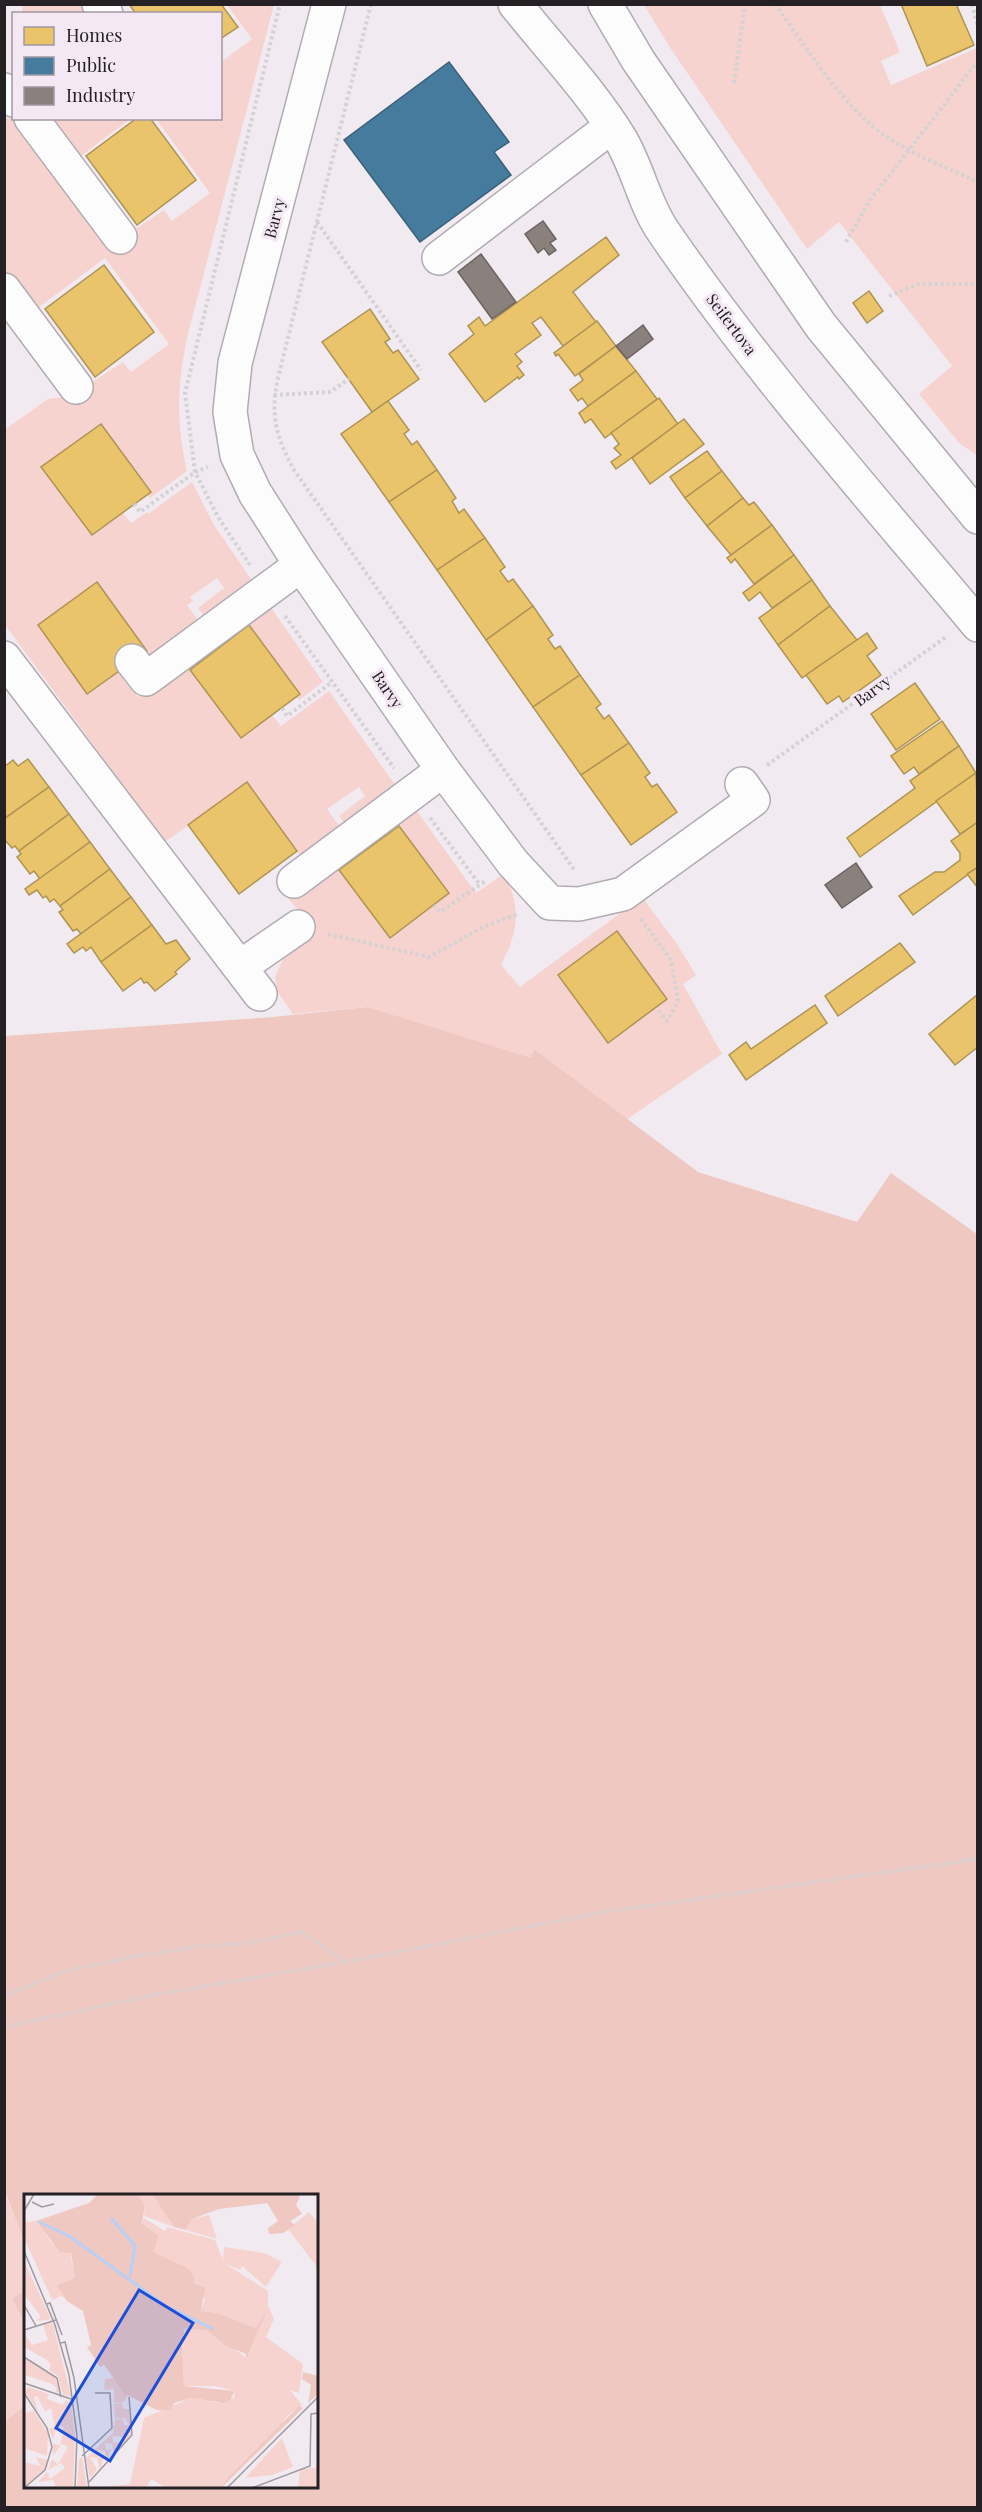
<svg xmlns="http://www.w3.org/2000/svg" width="982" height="2512" font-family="'Playfair Display',serif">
<rect width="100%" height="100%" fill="#f1ebf1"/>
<g fill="#f6d3ce">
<polygon points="23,4 90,5 97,14 22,14"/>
<path d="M227,5H274L187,338C177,389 176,420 187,471L150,498L148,495L151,491L101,424L42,467L92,535L123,513L131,523L147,512L148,514L192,482L214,525L257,588L209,623L198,608L224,588L217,578L190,597L193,601L187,605L203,627L155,661L97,582L38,626L87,694L119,671L138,697L267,602L323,682L299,700L296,697L300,693L249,625L190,670L241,738L272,715L281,726L329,691L400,792L349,829L339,816L365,796L359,787L327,809L344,833L305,862L247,783L165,842L5,625L4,430L48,399L71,396L123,362L131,372L169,344L105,258L39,307V309L31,315L5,278V120L9,116L18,119L113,244L164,210L172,221L210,193L156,119L220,118L221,62L252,39Z"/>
<polygon points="644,5 880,5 900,52 881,61 891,85 977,48 977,455 960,444 919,394 952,366 839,222 807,249 669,46"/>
<polygon points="40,119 130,119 73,162"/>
<path d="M411,803L476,893L505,873C521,911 519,929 501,965L520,987L642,897L677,944L696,975L683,984L722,1054L626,1120L534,1049L531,1059L368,1007L293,1014L277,991L275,977L285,955L298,910L286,896Z"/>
<polygon points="4,2192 26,2243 25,2290 12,2299 25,2323 25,2405 5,2422"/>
</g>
<g fill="#f0c8c2">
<polygon points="368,1007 531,1058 534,1049 698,1172 857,1222 891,1173 977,1234 977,2507 5,2507 5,2422 25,2405 26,2486 316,2486 316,2196 26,2196 25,2243 5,2192 5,1036 273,1017"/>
<polygon points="25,2290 25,2323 12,2299"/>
</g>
<g fill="#e9c46a" stroke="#ae9355" stroke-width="1.5">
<polygon points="129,4 221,4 238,27 220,39 220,14 136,14"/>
<polygon points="901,4 956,4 974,45 927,66"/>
<polygon points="137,118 150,118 196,180 137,225 86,156"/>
<polygon points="606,237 619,255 573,292 596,322 563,346 541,317 532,323 541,335 515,354 522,362 517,366 524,375 519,379 518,377 485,402 449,354 474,334 468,326 479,317 485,326"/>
<polygon points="104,265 154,332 95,377 45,309"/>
<polygon points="869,291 883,311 867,323 853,303"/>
<polygon points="370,309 390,339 385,342 393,353 398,350 419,379 372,412 322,342"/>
<polygon points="597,321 616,346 575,376 558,354 556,356 554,353"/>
<polygon points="616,346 636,371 588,406 582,398 578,401 570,390 583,380 579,374"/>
<polygon points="636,371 657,399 605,438 591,419 585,423 579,413"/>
<polygon points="659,398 678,424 616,469 611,462 621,455 614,448 619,444 611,433"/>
<polygon points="388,401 409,430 404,434 412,445 417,441 437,470 389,502 341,434"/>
<polygon points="684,419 704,444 650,484 632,458"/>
<polygon points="101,424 151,492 92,535 41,467"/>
<polygon points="707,451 722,471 685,498 670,477"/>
<polygon points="437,470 456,498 452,501 459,513 464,509 485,538 437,570 389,502"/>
<polygon points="722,471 743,498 707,526 685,498"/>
<polygon points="743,498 749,505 754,502 772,525 731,555 707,526"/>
<polygon points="772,525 794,555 754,584 735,559 731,563 727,558"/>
<polygon points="485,538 505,567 500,571 508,582 513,579 533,606 486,640 437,570"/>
<polygon points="794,555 812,580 772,608 760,592 749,601 743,593"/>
<polygon points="812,580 830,606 778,645 759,618"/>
<polygon points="97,582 147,651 87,694 38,625"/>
<polygon points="533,606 553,635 548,639 555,649 560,646 580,675 533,707 486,640"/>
<polygon points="830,606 857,640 802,678 778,645"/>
<polygon points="249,625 300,694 241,738 190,670"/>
<polygon points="867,633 877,648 867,656 881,675 843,702 839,696 827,704 806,675"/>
<polygon points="580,675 601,704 596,708 604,719 609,715 629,743 581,775 533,707"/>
<polygon points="915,683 940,719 896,750 871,714"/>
<polygon points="942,721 959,746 919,774 914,767 904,774 891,756"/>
<polygon points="629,743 650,773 645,777 652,787 657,784 677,812 631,845 581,775"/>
<polygon points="959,746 976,773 860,857 847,838 915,788 910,781"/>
<polygon points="28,759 49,787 4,819 4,767 13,760 18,766"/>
<polygon points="976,773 978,822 960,834 936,801"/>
<polygon points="247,782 297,851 239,894 188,825"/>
<polygon points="49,787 69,814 19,851 15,846 12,848 4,839 4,819"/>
<polygon points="69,814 90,842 40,879 34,871 30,874 17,857 21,854 19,851"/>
<polygon points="978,822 978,867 913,915 899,896 935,872 944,872 960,860 960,853 951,841"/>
<polygon points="399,826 449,893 390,938 339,870"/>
<polygon points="90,842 110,869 60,906 54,899 50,902 46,896 43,898 37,890 29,895 25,889"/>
<polygon points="978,867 978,888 967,874"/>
<polygon points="110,869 131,897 81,934 77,929 73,931 59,912 63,910 60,906"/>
<polygon points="131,897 152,925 101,962 91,947 86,951 83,947 74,953 67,944"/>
<polygon points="152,925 166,944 176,940 190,959 175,972 177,974 155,991 147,982 144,983 141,978 123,991 101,962"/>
<polygon points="617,931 667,999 608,1043 558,975"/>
<polygon points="900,943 915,962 838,1016 825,996"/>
<polygon points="978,994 978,1047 955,1065 929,1034"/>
<polygon points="815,1005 827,1023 746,1080 729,1055 746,1042 751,1049"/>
</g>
<polygon fill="#457b9d" stroke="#3b6079" stroke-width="1.5" points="449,62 509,142 494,152 511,175 420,242 344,140"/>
<g fill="#8a817c" stroke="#6b6462" stroke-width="1.5">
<polygon points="543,221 556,239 550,243 556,250 549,255 544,248 538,253 525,234"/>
<polygon points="481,254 516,302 492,319 458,272"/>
<polygon points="643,325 653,339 627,359 616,346"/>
<polygon points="856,863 872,887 842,908 825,885"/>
</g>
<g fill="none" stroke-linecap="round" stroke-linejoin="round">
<defs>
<g id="minor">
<polyline points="99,4 106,14"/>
<polyline points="329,4 235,363 230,412 237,455 255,493 301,565 443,770 513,863 550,903 579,904 623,894 753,800 742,784"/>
<path d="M515,4C551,49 591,91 621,140C638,169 644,203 663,231C758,370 870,496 978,625"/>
<polyline points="605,4 638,60 821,326 978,517"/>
<polyline points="4,90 14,100"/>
<polyline points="31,118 120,237"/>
<polyline points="439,258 612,126"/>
<polyline points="4,290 76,387"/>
<polyline points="4,658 260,994"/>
<polyline points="132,661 146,679 301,565"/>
<polyline points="294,881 443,770"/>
<polyline points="240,967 298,927"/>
</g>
</defs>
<use href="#minor" stroke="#b1acb1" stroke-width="36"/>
<g stroke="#d4d2d4" stroke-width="4" stroke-dasharray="3 3" stroke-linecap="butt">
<path d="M371,4L278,378C270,415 276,437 294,470L575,871"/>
<path d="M775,4C803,43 833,91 869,123C899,150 941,165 978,182"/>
<polyline points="972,4 978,28"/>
<polyline points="734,83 745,4"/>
<polyline points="317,222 421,370"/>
<polyline points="846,242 870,200 978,61"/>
<polyline points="889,296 919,284 978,284"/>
<polyline points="274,395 330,392 349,379"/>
<polyline points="134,504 140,512 195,472 208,467"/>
<polyline points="250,565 218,517 195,472 185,393 280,4"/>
<polyline points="285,616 394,768"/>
<polyline points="282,708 287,716 332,682"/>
<polyline points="767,765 946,637"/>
<polyline points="430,818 480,885"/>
<polyline points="434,905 440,912 487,880"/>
<polyline points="641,919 671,960 678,1001 667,1021 659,1011"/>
<polyline points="328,934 429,957 485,926 518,914"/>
<polyline points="4,1996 62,1972 136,1956 203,1946 243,1944 302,1932 345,1962"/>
<polyline points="4,2027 154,1995 345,1962 605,1912 978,1859"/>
</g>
<use href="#minor" stroke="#fdfcfd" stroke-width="33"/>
</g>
<g text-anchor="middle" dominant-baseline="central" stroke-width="6" stroke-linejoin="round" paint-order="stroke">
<g font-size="16" fill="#242024" stroke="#f4e8f4">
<text transform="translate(274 218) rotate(-75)">Barvy</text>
<text transform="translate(732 324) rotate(53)">Seifertova</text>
<text transform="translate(388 689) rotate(56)">Barvy</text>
<text transform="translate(872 690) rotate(-36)">Barvy</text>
</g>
</g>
<g transform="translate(24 2194)">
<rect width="294" height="294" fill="#f1ebf1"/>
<path d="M114,0H128L150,33L120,22L121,11ZM285,18L294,29L293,73L264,35ZM185,21L193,45L162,36L168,25ZM120,24L141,37L143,33L191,46L199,66L200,53L240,59L258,68L242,93L218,72L216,76L200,69L244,97V112L250,125L242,143L279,170L275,199L266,196L278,211L263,222L250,241L197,294H143L127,285L122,294H67L106,290L120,224L167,204L195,209L210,204L211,197L191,192H160L158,151L162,134L184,137L223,164L239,125L232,134L194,119L177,117L181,105L178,103V93L168,89L162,73L128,58L135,42L118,29ZM12,27L28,49L46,59L51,84L35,96L44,106L37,102L28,106L0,44V28ZM0,67L26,123L25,126L11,127L17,123L0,100ZM26,128L29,130L47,202L39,201L34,182L25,176L27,171L23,166L0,153V138L8,151L24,146L19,130ZM0,164L31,183L36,198L31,199L33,194L28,190L1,181ZM89,184L104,201L100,208L90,209V195L80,196L81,185ZM5,193L25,200L23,205L39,211L41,206L47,209L51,242L49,294H23L32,292L29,286L14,288L23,278L26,285L41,274L37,269L24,276L28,265L34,270L44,253L38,250L29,262V249L36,252L40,233L33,232L29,246L25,234H31L27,214L21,217L13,202L10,203L14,218L1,198ZM98,209L99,215H105L107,241L97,252L102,243L88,242L89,249L95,248L90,260L88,250L81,249L82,256L87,255L83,268L81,257L74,256V263L80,262L76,276L73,264L66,263L73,276L66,284L62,264L89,239L91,226L99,225L100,231H105L101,224L91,225L90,210ZM10,217L24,240L23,262L0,254L1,219ZM258,244L269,273L248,281L221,284ZM12,263L24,266L22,274L0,293V268L16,272ZM58,263L63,294H53L55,265ZM294,273V294H274L276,276Z" fill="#f6d3ce"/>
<path d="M74,0H114L121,11L118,29L135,42L129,58L162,73L171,83L169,89L181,94L177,117L194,119L232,134L243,116L222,166V160L202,152L184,137L161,134L158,151L160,192L211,197L206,206L200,209L167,204L150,209L147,216H133L99,199L86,179L80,171L76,173L63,153L67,151L59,117L43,107L33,92L51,84L47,59L36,58L12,27L65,9ZM128,0H273L276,3L272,11L278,20L266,27L271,31L259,39L245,40L244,34L254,27L243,9L195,15L168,25L162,36L150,33ZM279,178L294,182V200L284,209L287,191L278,185ZM275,212L279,214L197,294L204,284Z" fill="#f0c8c2"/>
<path fill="none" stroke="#b8d0f6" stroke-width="3" d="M87,24L111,52L106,82M15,28L45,42L142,112L189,135"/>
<path fill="none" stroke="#9f9a9f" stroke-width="1.5" d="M8,8L18,13L30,10M0,17L10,0M0,57L31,131L45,181L53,242L51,294M23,110L26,109L38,141M0,111L12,132M0,136L32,126M37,149L41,148L50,184L65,294M0,163L33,184L37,203M0,189L50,206M0,199L23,234L28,253L21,276L0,294M58,262L88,234L86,199H71M65,288L108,241L105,203M203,294L294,203M228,294L286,272L287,220L294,219"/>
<path fill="#1d4ed8" fill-opacity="0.15" stroke="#1d4ed8" stroke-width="3" d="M115,96L169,129L86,267L32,234Z"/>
<rect width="294" height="294" fill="none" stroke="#242024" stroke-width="3"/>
</g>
<rect width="982" height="2512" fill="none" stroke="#242024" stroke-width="12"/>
<rect x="12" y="12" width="210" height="108" fill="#f4e8f4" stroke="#a198a1" stroke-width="1.5"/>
<rect x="24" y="27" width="30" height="18" fill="#e9c46a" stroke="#a198a1" stroke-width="1.5"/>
<text x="66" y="42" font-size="18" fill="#242024">Homes</text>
<rect x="24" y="57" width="30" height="18" fill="#457b9d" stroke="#a198a1" stroke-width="1.5"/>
<text x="66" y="72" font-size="18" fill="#242024">Public</text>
<rect x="24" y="87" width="30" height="18" fill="#8a817c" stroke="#a198a1" stroke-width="1.5"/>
<text x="66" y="102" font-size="18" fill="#242024">Industry</text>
</svg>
